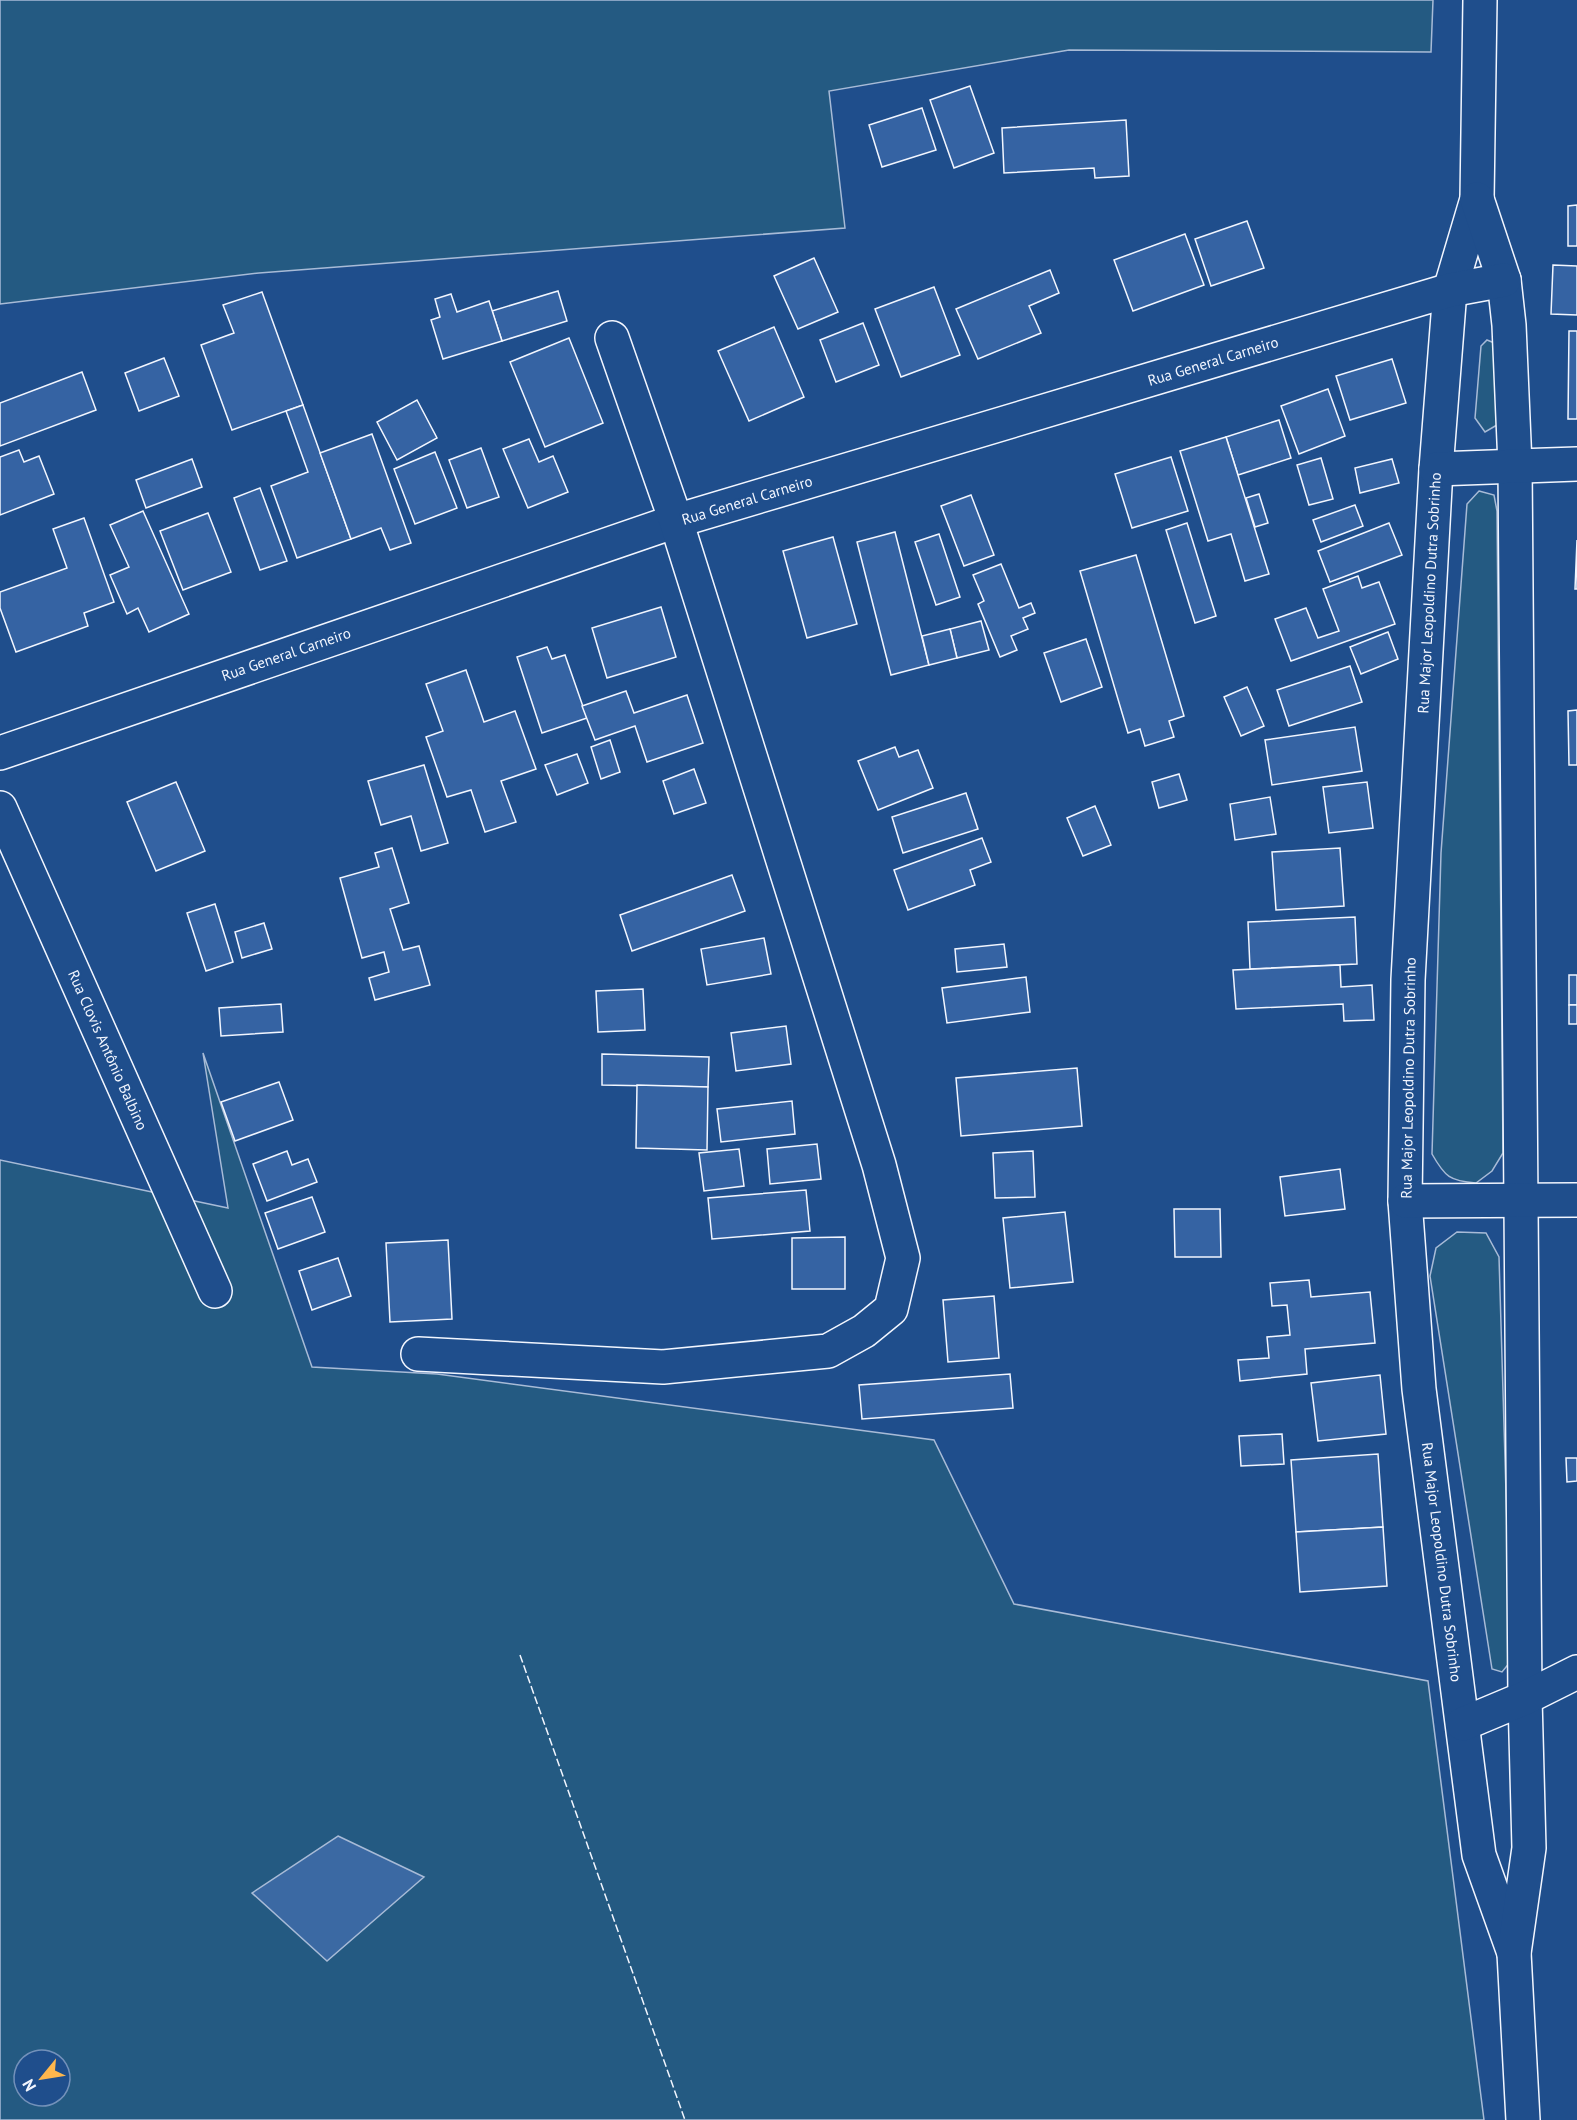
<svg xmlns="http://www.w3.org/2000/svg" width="1577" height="2120" font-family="'PT Sans',sans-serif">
<rect width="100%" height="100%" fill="#1f4e8c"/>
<g fill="#245a82" stroke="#a8bbd7" stroke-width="1.5" fill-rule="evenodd">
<polygon points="0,0 1433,0 1431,52 1069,50 829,91 845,228 259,273 0,304"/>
<polygon points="1487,340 1497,344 1497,425 1485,432 1475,418 1481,346"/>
<path d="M1479,491L1494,495L1497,511L1503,1153L1492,1171L1476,1183C1450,1181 1445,1177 1432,1154L1441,853L1467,504Z"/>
<path d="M203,1053L312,1367L437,1374L934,1440L1014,1604L1428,1681L1484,2120H0V1160L228,1208ZM24,2060H60V2096H24Z"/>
<polygon points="1457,1232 1486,1233 1499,1257 1511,1661 1502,1672 1492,1669 1430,1276 1436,1248"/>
</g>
<polygon fill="#3b69a3" stroke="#a8bbd7" stroke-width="1.5" points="338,1836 424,1877 327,1961 252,1893"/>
<g fill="#3563a3" stroke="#f2f6ff" stroke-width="1.5">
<polygon points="970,86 994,153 954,168 930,100"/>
<polygon points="922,108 936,150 882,167 869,125"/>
<polygon points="1126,120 1129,176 1095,178 1094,168 1004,173 1002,128"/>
<polygon points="1577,205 1577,246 1568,246 1568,206"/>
<polygon points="1247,221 1264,268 1211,286 1195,239"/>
<polygon points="1185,234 1204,285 1133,311 1114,260"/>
<polygon points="814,258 838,312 798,329 774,276"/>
<polygon points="1553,265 1577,266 1577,315 1551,314"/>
<polygon points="1050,270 1059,293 1029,306 1041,333 978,359 956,309"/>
<polygon points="934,287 960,355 901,377 875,309"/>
<polygon points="558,291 567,321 502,341 492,311"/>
<polygon points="262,292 303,405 232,430 201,345 234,333 223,305"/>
<polygon points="451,294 457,312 489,301 502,341 443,359 431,320 440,317 435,299"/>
<polygon points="863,323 879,365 836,382 820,340"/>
<polygon points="774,327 804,397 749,421 718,351"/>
<polygon points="1569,331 1577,331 1577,419 1568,419"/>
<polygon points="569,338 603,423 545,447 510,362"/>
<polygon points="164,358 179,396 139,411 125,373"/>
<polygon points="1392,359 1406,403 1350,420 1336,376"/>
<polygon points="82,372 96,410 0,446 0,403"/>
<polygon points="1328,389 1345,436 1299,454 1281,406"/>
<polygon points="417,400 437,438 397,460 377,422"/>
<polygon points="303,405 351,539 297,558 271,486 308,472 286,411"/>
<polygon points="1279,420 1291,458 1238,475 1226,437"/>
<polygon points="372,434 411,543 390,550 381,528 351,539 320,453"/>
<polygon points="1226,437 1269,574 1245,581 1231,534 1208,541 1180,451"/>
<polygon points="529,439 539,462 553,456 568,492 528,508 503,449"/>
<polygon points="481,448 499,497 467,508 449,460"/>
<polygon points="19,450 24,462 39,456 54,494 0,515 0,457"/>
<polygon points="435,452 457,508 415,524 394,469"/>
<polygon points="1171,457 1188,511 1132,528 1115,474"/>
<polygon points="1321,458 1333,499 1309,505 1297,465"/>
<polygon points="192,459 202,487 146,508 136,480"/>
<polygon points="1392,459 1399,483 1360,493 1355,468"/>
<polygon points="260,488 287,561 260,570 234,498"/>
<polygon points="1259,494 1268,523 1255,527 1246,498"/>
<polygon points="971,495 994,555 964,566 941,506"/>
<polygon points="1355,505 1363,526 1321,542 1313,520"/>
<polygon points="143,511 189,614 149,632 138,608 127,614 110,575 129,567 110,525"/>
<polygon points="208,513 231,572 183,590 160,531"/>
<polygon points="84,518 114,602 84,613 88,626 16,652 0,608 0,592 67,568 53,529"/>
<polygon points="1187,523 1216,616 1195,623 1166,530"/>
<polygon points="1389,523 1402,555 1330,582 1318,551"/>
<polygon points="895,532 929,665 891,675 857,542"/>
<polygon points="939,534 960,597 936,605 915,542"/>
<polygon points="833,537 857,624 807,638 783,551"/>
<polygon points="1577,540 1577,589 1575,589"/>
<polygon points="1136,555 1184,716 1169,721 1174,737 1145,746 1140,729 1128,733 1080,571"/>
<polygon points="1001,564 1019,608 1031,603 1035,613 1023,618 1028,629 1011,636 1017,650 1000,657 978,604 984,601 973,575"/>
<polygon points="1358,576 1362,588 1379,582 1395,624 1291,661 1275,619 1306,608 1318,638 1339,631 1323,589"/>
<polygon points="661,607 676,657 607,678 592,628"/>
<polygon points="981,621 989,650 957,658 950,629"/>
<polygon points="950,629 957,658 929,665 922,636"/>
<polygon points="1388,632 1398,659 1361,674 1350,647"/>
<polygon points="1086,639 1102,687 1061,702 1044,653"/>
<polygon points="547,647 552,659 565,655 587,718 542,733 517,657"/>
<polygon points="1350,666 1362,702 1289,726 1277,690"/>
<polygon points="466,670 484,722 515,711 536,769 501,781 516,822 485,832 471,790 447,797 426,737 443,731 426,684"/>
<polygon points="1247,687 1264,726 1241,736 1224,697"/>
<polygon points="626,691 634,713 687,695 703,743 647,762 635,726 595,740 582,706"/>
<polygon points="1577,710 1577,765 1569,765 1568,711"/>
<polygon points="1355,727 1362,771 1272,785 1265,740"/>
<polygon points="610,740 620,772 601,779 591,747"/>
<polygon points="895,747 899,757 918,750 933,788 878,810 858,761"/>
<polygon points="577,754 588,783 557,795 545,765"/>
<polygon points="424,765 448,843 421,851 411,816 381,825 368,781"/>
<polygon points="694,769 706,803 674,814 663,781"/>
<polygon points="1179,774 1187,800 1159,808 1152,782"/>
<polygon points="176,782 205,851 156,871 127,802"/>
<polygon points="1367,782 1373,828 1329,833 1323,787"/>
<polygon points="966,793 978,829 903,853 892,817"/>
<polygon points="1270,797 1276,834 1235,840 1230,804"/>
<polygon points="1095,806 1111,845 1083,856 1067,818"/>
<polygon points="982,838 991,862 970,870 975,885 908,910 894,870"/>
<polygon points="392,848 409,903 390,909 403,950 419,946 430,985 375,1000 369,978 389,972 384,952 362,958 340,878 379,867 375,853"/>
<polygon points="1340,848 1344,906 1276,910 1272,852"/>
<polygon points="732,875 745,911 632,951 620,915"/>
<polygon points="215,904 233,962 206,971 187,913"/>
<polygon points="1355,917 1357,964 1250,969 1248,922"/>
<polygon points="264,923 272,949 242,958 235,932"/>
<polygon points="764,938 771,974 707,985 701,949"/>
<polygon points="1004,944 1007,967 957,972 955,949"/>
<polygon points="1340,965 1341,987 1372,985 1374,1020 1344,1021 1343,1004 1236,1009 1233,970"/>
<rect x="1569" y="975" width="8" height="30"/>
<polygon points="1026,977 1030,1012 947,1023 942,988"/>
<polygon points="643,989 645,1030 598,1032 596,991"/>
<polygon points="281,1004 283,1032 221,1036 219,1008"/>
<rect x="1569" y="1005" width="8" height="19"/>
<polygon points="786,1026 791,1064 736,1071 731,1033"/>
<polygon points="602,1054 709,1057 708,1087 602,1085"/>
<polygon points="1077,1068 1082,1126 961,1136 956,1078"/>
<polygon points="279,1082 293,1120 235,1141 221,1102"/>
<polygon points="637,1085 708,1087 707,1150 636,1148"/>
<polygon points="792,1101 795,1134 721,1142 717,1109"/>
<polygon points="817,1144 821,1179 770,1184 767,1149"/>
<polygon points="739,1149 744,1186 704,1191 699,1153"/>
<polygon points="287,1151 292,1165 308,1159 317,1182 267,1201 253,1164"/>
<polygon points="1033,1151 1035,1197 995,1198 993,1153"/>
<polygon points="1340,1169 1345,1209 1285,1216 1280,1177"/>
<polygon points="806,1190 810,1231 712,1239 708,1198"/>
<polygon points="312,1197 325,1232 278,1249 265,1213"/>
<polygon points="1174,1209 1220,1209 1221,1257 1175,1257"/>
<polygon points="1065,1212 1073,1282 1010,1288 1003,1218"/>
<polygon points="845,1237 845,1289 792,1289 792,1238"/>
<polygon points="448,1240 452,1319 390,1322 386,1243"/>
<polygon points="338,1258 351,1296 312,1310 299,1271"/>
<polygon points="1309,1280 1311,1297 1370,1292 1375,1343 1305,1349 1307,1374 1240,1381 1238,1360 1269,1358 1267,1337 1290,1335 1287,1305 1272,1306 1270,1283"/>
<polygon points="994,1296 999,1358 948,1362 943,1300"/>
<polygon points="1010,1374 1013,1408 862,1419 859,1385"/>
<polygon points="1380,1375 1386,1434 1318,1441 1311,1383"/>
<polygon points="1282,1434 1284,1464 1241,1466 1239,1436"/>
<polygon points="1378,1454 1383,1527 1296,1532 1291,1460"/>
<polygon points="1566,1458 1577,1458 1577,1481 1567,1482"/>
<polygon points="1383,1527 1387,1586 1300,1592 1296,1532"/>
</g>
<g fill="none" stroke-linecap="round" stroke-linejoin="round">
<defs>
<g id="street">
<polyline points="1480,0 1477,199 1450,290 1436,469 1408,980 1405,1201 1419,1389 1479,1855 1514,1953"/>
<polyline points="1477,199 1504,280 1509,325 1515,465 1525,1698 1529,1848 1514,1953 1523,2120"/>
<polyline points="1436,469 1577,464"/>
<polyline points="0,753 676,521 1450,290 1504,280"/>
<polyline points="0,808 215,1291"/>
<polyline points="1405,1201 1577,1200"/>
<polyline points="418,1354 663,1367 828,1351 864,1331 891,1309 903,1258 879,1165 676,521 612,338"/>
<polyline points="1463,1724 1525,1698 1577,1672"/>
</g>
</defs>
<use href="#street" stroke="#f2f6ff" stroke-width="36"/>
<use href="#street" stroke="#1f4e8c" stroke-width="33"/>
<polyline stroke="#f2f6ff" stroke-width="1.5" stroke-dasharray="8 3" stroke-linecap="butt" points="520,1655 685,2120"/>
</g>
<g text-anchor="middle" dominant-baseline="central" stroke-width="4.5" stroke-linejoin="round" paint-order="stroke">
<g font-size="15" fill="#f2f6ff" stroke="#1f4e8c">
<text transform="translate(1213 361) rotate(-17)">Rua General Carneiro</text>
<text transform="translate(747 500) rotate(-17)">Rua General Carneiro</text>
<text transform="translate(1429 593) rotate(-87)">Rua Major Leopoldino Dutra Sobrinho</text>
<text transform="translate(286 654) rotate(-19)">Rua General Carneiro</text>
<text transform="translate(108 1050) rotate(66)">Rua Clovis Antônio Balbino</text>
<text transform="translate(1408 1078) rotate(-89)">Rua Major Leopoldino Dutra Sobrinho</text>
<text transform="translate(1442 1562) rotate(83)">Rua Major Leopoldino Dutra Sobrinho</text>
</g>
</g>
<g transform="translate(42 2078) rotate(240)"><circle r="28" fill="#1f4e8c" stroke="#7391ba" stroke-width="1.5"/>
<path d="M0-4.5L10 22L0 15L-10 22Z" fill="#ffb74d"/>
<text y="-9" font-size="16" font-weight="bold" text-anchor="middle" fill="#f2f6ff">N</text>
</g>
</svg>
